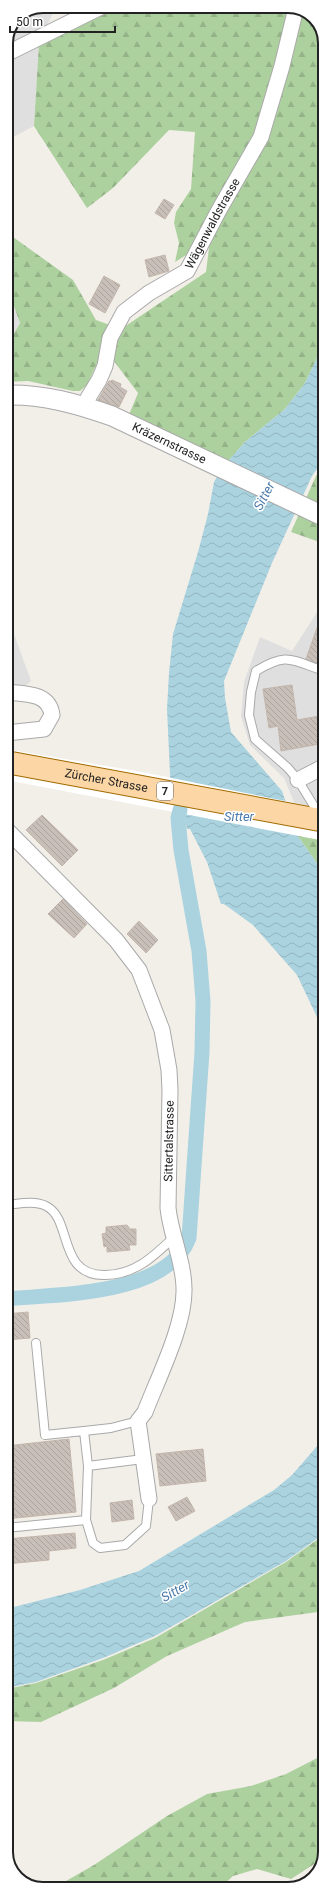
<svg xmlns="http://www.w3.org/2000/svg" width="331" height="1895" font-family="Roboto,sans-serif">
<defs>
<pattern id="forest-firs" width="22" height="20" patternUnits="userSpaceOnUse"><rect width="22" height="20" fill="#add19e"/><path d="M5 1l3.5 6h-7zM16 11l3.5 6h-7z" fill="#95b388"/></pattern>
<pattern id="water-waves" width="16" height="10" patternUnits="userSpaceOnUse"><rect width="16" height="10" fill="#aad3df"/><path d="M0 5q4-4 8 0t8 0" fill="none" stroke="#92b5bf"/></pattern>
<pattern id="building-back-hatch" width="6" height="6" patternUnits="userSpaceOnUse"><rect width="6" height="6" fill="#c7bfb8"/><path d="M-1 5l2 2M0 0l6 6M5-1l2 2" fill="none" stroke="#aba49e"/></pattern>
</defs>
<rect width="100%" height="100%" fill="#f2efe9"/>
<g fill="#e0dfdf">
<polygon points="44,6 56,6 39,43 34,126 6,141 6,43 17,17"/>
<polygon points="6,292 11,298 20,323 6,348"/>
<polygon points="323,603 325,603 325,839 308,836 284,778 250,745 241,716 244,682 260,637 292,651"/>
<polygon points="6,612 31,681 6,702"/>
</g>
<g fill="url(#forest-firs)">
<polygon points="111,6 292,6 314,17 325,38 325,342 305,383 285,409 245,442 222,468 126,422 138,393 104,348 87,385 80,391 73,391 28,381 6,382 6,348 20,323 11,298 6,292 6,232 73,280 96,320 121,329 206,272 210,240 175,262 179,243 174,223 176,212 191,189 195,132 169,130 113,188 87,208 34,126 39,43"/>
<polygon points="325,462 325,544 291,532 316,476"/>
<polygon points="297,835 325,840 325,875"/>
<polygon points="325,1534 325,1611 245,1622 167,1656 114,1688 41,1722 6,1721 6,1689 36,1683 103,1660 155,1638 286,1562"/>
<polygon points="325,1754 325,1852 322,1859 291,1879 257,1869 233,1876 219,1889 52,1889 94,1865 167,1816 207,1794 251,1786 286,1774"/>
</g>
<polygon fill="#e2e2e2" points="6,676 15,677 14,687 6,686"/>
<g fill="url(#water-waves)">
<polygon points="325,342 325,458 312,476 272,563 224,681 225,698 231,732 282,791 297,835 325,875 325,1034 297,975 253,925 224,904 221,904 207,862 190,829 187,829 185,818 171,795 167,709 169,673 173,634 198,552 208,514 214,482 222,468 245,442 285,409 305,383"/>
<polygon points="325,1437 325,1533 286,1561 155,1636 103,1658 36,1682 6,1688 6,1609 80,1590 139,1571 274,1490 292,1475"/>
</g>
<polygon fill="#fff" points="6,749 142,772 325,809 325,841 6,780"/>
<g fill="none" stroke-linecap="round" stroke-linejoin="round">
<polyline stroke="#aad3df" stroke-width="4" points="321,871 325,865"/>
<path stroke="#aad3df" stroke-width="15" d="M6,1299C58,1294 167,1296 189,1238L202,1052L203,1001L199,951L181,850L178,818L180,810"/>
</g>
<g fill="url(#building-back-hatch)" stroke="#c4b6ab">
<polygon points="164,199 174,205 165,219 155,213"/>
<polygon points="165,255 169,271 149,277 145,260"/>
<polygon points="104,276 120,285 105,313 89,304"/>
<polygon points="112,380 121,384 120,387 127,391 119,407 98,400 109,381 111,381"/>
<polygon points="323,611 325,611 325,666 306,659"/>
<polygon points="292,685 297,720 325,715 325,743 281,751 278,726 269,728 263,689"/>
<polygon points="42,815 78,850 62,866 26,830"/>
<polygon points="63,899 87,924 74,938 48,914"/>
<polygon points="139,921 158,940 146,953 127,934"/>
<polygon points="127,1225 130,1229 136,1229 136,1245 129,1245 130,1250 107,1252 107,1246 104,1247 102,1234 106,1233 106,1227"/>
<polygon points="28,1312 30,1338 6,1340 6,1314"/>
<polygon points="69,1439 76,1512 6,1519 6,1446"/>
<polygon points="203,1449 206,1481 160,1486 156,1454"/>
<polygon points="187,1497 195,1511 176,1521 168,1507"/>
<polygon points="132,1500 134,1519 112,1522 110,1503"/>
<polygon points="75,1533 76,1548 49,1551 49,1560 6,1564 6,1539"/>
</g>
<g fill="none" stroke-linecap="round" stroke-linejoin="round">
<defs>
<g id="service">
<path d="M320,816L298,780L288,768L255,739L249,715L251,692L256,671C286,653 290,659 321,670"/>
<path d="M6,1205C18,1204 34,1200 46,1206C73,1219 57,1276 105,1275C134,1275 153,1257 173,1238"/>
<polyline points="36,1343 45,1435 84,1431 88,1466"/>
<polyline points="84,1431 111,1428 138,1421"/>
<polyline points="86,1520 93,1543 100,1548 125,1545 146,1526 149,1499"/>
<polyline points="6,1528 86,1520 88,1466 143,1459"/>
</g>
<g id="minor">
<polyline points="6,54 103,6"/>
<path id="s1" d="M85,406L88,398L99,380L105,366L110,338L124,312L149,293L187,271L219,210L261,137L282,66L296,8"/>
<path d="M6,692C24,694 49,692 52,715L44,729L6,733"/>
<polyline points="298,780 325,766"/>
<path d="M6,829L116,940L139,970L162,1030L169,1070L170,1090L168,1208C171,1236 184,1262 184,1289C185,1325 158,1378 145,1412L138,1421L149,1499"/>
</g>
<g id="tertiary">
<path id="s2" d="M6,395C43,394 78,404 112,416L325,517"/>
</g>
<g id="primary">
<path id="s3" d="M6,762L325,821"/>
</g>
</defs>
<use href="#service" stroke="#a9a9a9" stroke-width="10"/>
<use href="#minor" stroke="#a9a9a9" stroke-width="17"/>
<use href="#tertiary" stroke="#a9a9a9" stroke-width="21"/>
<use href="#primary" stroke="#a06b00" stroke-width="24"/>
<use href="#service" stroke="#fff" stroke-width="8"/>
<use href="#minor" stroke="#fff" stroke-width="15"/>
<use href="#tertiary" stroke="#fff" stroke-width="19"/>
<use href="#primary" stroke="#fcd6a4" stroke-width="22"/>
</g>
<g text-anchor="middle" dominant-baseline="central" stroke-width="3" stroke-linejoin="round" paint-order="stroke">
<rect fill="#fff" stroke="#646464" stroke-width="1" x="157" y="782" width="16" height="18" rx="3"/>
<g font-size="11" font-weight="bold" fill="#222">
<text x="165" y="791">7</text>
</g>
<g font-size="12" fill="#222" stroke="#fff">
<text stroke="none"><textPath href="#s1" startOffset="232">Wägenwaldstrasse</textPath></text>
<text stroke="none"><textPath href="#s2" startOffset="172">Kräzernstrasse</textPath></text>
<text stroke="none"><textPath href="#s3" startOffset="102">Zürcher Strasse</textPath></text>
<text transform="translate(169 1141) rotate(-89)">Sittertalstrasse</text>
</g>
<g font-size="13" font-style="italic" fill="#4a7aab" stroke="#fff">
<text transform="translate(264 496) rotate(-62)">Sitter</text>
<text x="239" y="816">Sitter</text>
<text transform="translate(175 1591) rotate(-29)">Sitter</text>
</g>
</g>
<path d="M0 0H331V1895H0ZM43 13H288A30 30 0 0 1 318 43V1852A30 30 0 0 1 288 1882H43A30 30 0 0 1 13 1852V43A30 30 0 0 1 43 13Z" fill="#fff" fill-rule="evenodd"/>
<path fill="none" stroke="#222" stroke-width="2" d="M43 13H288A30 30 0 0 1 318 43V1852A30 30 0 0 1 288 1882H43A30 30 0 0 1 13 1852V43A30 30 0 0 1 43 13Z"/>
<path d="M10 26v6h105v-6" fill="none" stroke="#222222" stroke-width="2"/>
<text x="16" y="26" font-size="12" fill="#222222" stroke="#ffffff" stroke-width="3" paint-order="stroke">50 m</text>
</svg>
